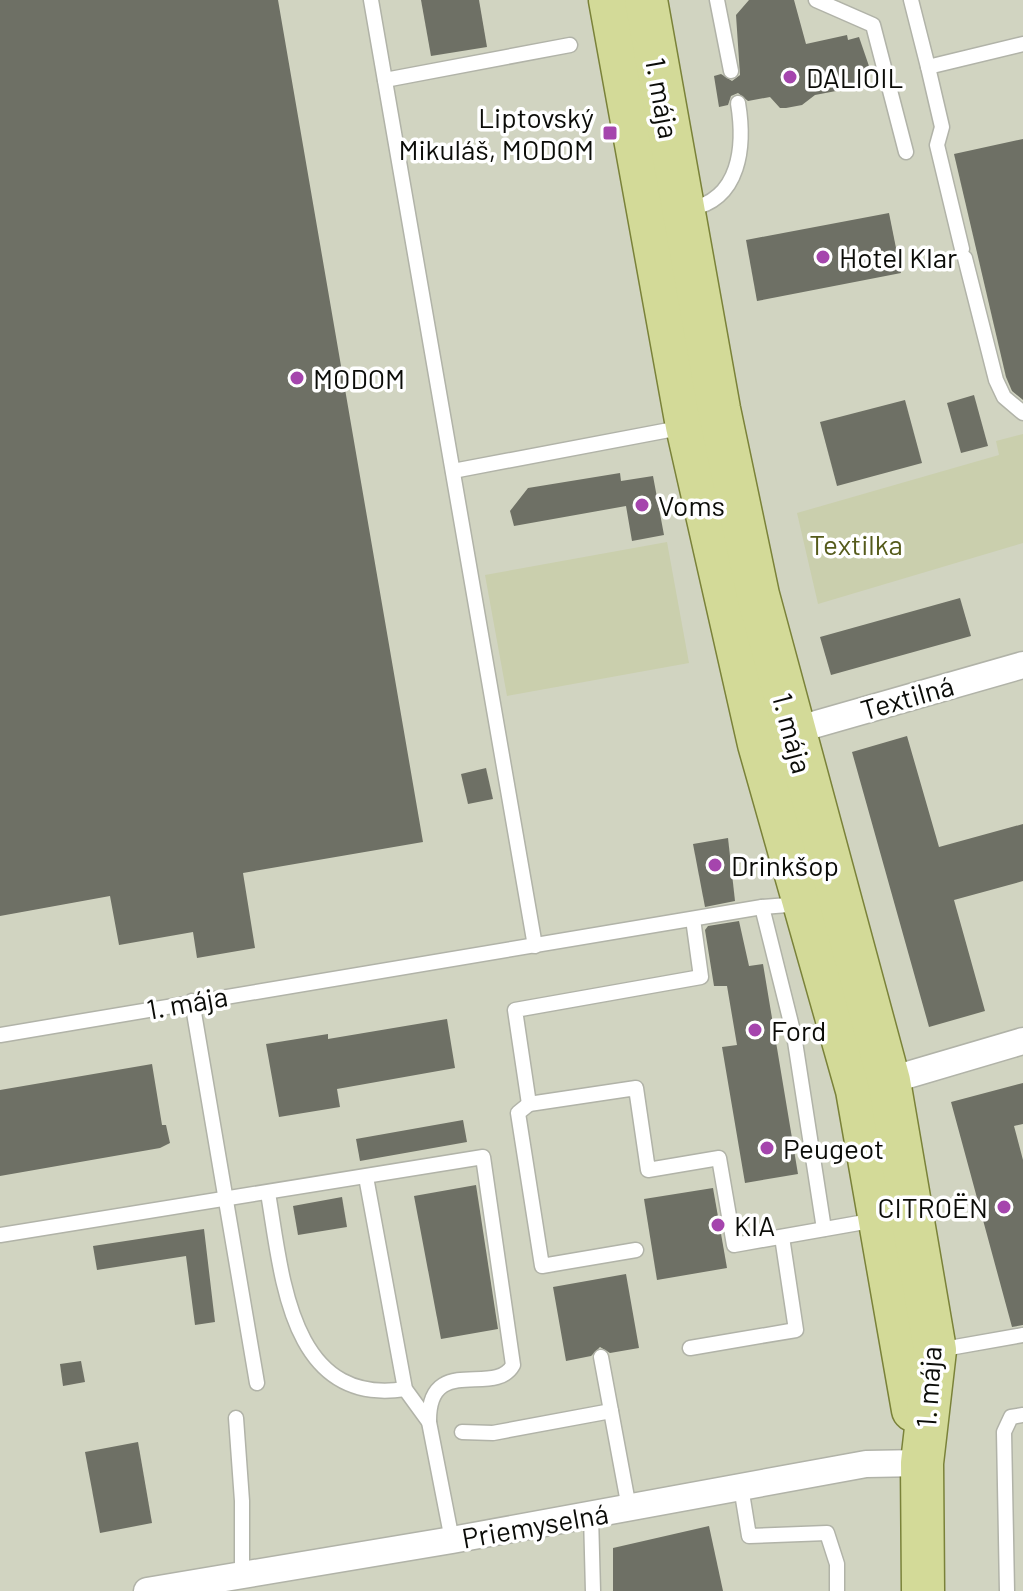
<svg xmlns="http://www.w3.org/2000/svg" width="1023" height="1591" font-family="Barlow,sans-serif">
<rect width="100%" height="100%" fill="#dee0d4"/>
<rect fill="#d1d4c1" x="0" y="0" width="1023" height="1591"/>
<g fill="#cacfad">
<polygon points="1023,434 1023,543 818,604 797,513 999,455 996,441"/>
<polygon points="667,542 689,663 507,696 485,575"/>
</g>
<g fill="#6e7065">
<polygon points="0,0 278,0 423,842 243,873 255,948 197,958 193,932 119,945 110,896 0,916"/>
<polygon points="421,0 479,0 487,47 431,56"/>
<polygon points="749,0 794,0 806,44 847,35 848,40 859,37 870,69 866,81 857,83 857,87 815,95 802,105 786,108 780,108 770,97 748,101 738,93 731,96 728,105 719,107 714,76 721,74 732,81 740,75 736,15"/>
<polygon points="1023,139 1023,400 1012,391 1006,377 954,154"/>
<polygon points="889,213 901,273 757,301 746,240"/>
<polygon points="974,395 988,446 961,453 947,403"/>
<polygon points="905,400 922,463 837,486 820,422"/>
<polygon points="620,473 621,481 653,476 664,535 632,541 626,506 514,526 510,511 528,488"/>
<polygon points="960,598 971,636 831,675 820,637"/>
<polygon points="907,736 939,847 1023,824 1023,881 954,900 985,1011 929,1027 852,752"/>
<polygon points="486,768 493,799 468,804 461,774"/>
<polygon points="728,838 735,901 705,907 693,844"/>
<polygon points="739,921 749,966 763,964 798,1174 745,1183 722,1047 737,1045 727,986 714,986 705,930 708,926"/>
<polygon points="447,1019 455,1068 337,1089 340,1107 279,1117 266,1044 328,1034 328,1039"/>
<polygon points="152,1064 162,1125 166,1125 170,1143 160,1148 0,1176 0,1090"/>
<polygon points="1023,1083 1023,1124 1014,1126 1023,1160 1023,1325 1012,1327 951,1102"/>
<polygon points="463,1120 467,1142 360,1161 356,1139"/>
<polygon points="476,1185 498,1329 441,1339 414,1196"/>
<polygon points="713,1188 727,1268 657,1280 644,1199"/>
<polygon points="342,1197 347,1227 298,1235 293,1206"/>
<polygon points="204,1229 215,1322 195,1325 186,1256 97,1270 93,1246"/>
<polygon points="626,1274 639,1348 610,1353 600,1347 591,1356 566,1361 553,1287"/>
<polygon points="81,1361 85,1382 63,1386 60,1364"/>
<polygon points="138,1442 152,1523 100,1533 85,1452"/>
<polygon points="709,1526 723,1591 613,1591 613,1548"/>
</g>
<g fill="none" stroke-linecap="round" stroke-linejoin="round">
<defs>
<g id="lane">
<polyline points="371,0 535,946"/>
<polyline points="717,0 731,71"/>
<polyline points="816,0 873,25 906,152"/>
<polyline points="911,0 928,67 1023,44"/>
<polyline points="928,67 942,127 937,145 962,249"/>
<polyline points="385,80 570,45"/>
<path d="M689,209C741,200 745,145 738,103"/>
<polyline points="965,258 996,380 1004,397 1023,413"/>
<polyline points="453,471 685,427"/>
<polyline points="762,907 794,1035 824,1229"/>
<polyline points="693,919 701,977 515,1010 529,1104 636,1088 648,1170 719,1158 734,1245 876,1220"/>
<polyline points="192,1001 257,1383"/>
<polyline points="0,1035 762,907 801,904"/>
<polyline points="529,1104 518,1113 542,1266 636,1250"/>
<polyline points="366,1177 405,1389 429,1422 452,1540"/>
<path d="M268,1193C282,1274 289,1407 405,1389"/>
<path d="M0,1235L483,1157L513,1365C495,1398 428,1352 429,1422"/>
<polyline points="690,1348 796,1330 782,1237"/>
<polyline points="938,1350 1023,1335"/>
<polyline points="601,1357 629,1508"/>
<polyline points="236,1418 242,1501 242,1576"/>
<polyline points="462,1432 493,1433 611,1411"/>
<polyline points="741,1487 749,1536 827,1533 837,1564 837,1591"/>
<polyline points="591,1515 593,1591"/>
<polyline points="1007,1591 1004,1432 1011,1417 1023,1415"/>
</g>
<g id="street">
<polyline points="792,731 1023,665"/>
<polyline points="877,1084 1023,1041"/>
<polyline points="147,1591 452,1540 866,1464 922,1463"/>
</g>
<g id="primary">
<polyline points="610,0 687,426 759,744 857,1090 913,1410"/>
<polyline points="646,0 719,409 758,595 889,1081 935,1350 922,1463 923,1591"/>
</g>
</defs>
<use href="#lane" stroke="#b1b3a8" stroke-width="17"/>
<use href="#street" stroke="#b1b3a8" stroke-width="29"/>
<use href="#primary" stroke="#7a8239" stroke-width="45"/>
<use href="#lane" stroke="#fff" stroke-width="14"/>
<use href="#street" stroke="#fff" stroke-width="26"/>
<use href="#primary" stroke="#d3da98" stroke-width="42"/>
</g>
<g fill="#a545ad" stroke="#fff" stroke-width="3">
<circle cx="790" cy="77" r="8"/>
<rect x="602" y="125" width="16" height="16" rx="4"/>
<circle cx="823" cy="257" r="8"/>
<circle cx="297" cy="378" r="8"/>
<circle cx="642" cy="505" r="8"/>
<circle cx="715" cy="865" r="8"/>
<circle cx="755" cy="1030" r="8"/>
<circle cx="767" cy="1148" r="8"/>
<circle cx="1004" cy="1207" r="8"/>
<circle cx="718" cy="1225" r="8"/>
</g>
<g text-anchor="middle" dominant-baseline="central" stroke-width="7" stroke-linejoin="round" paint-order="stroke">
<g font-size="28" fill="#0b0c08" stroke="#fff" text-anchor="start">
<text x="806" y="77">DALIOIL</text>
<text x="594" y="117" text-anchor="end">Liptovský<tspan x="594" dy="32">Mikuláš, MODOM</tspan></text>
<text x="839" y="257">Hotel Klar</text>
<text x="313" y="378">MODOM</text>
<text x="658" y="505">Voms</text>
<text x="731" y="865">Drinkšop</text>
<text x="771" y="1030">Ford</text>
<text x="783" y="1148">Peugeot</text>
<text x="988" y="1207" text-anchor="end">CITROËN</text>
<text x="734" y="1225">KIA</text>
</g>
<g font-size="28" fill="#0b0c08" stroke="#fff">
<text transform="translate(663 98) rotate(80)">1. mája</text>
<text transform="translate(907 697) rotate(-16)">Textilná</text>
<text transform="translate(793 733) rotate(75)">1. mája</text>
<text transform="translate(187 1002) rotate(-10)">1. mája</text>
<text transform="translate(928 1387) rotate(-86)">1. mája</text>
<text transform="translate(535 1525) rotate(-10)">Priemyselná</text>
</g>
<g font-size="28" fill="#555b1b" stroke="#fff">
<text x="856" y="544">Textilka</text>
</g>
</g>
</svg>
